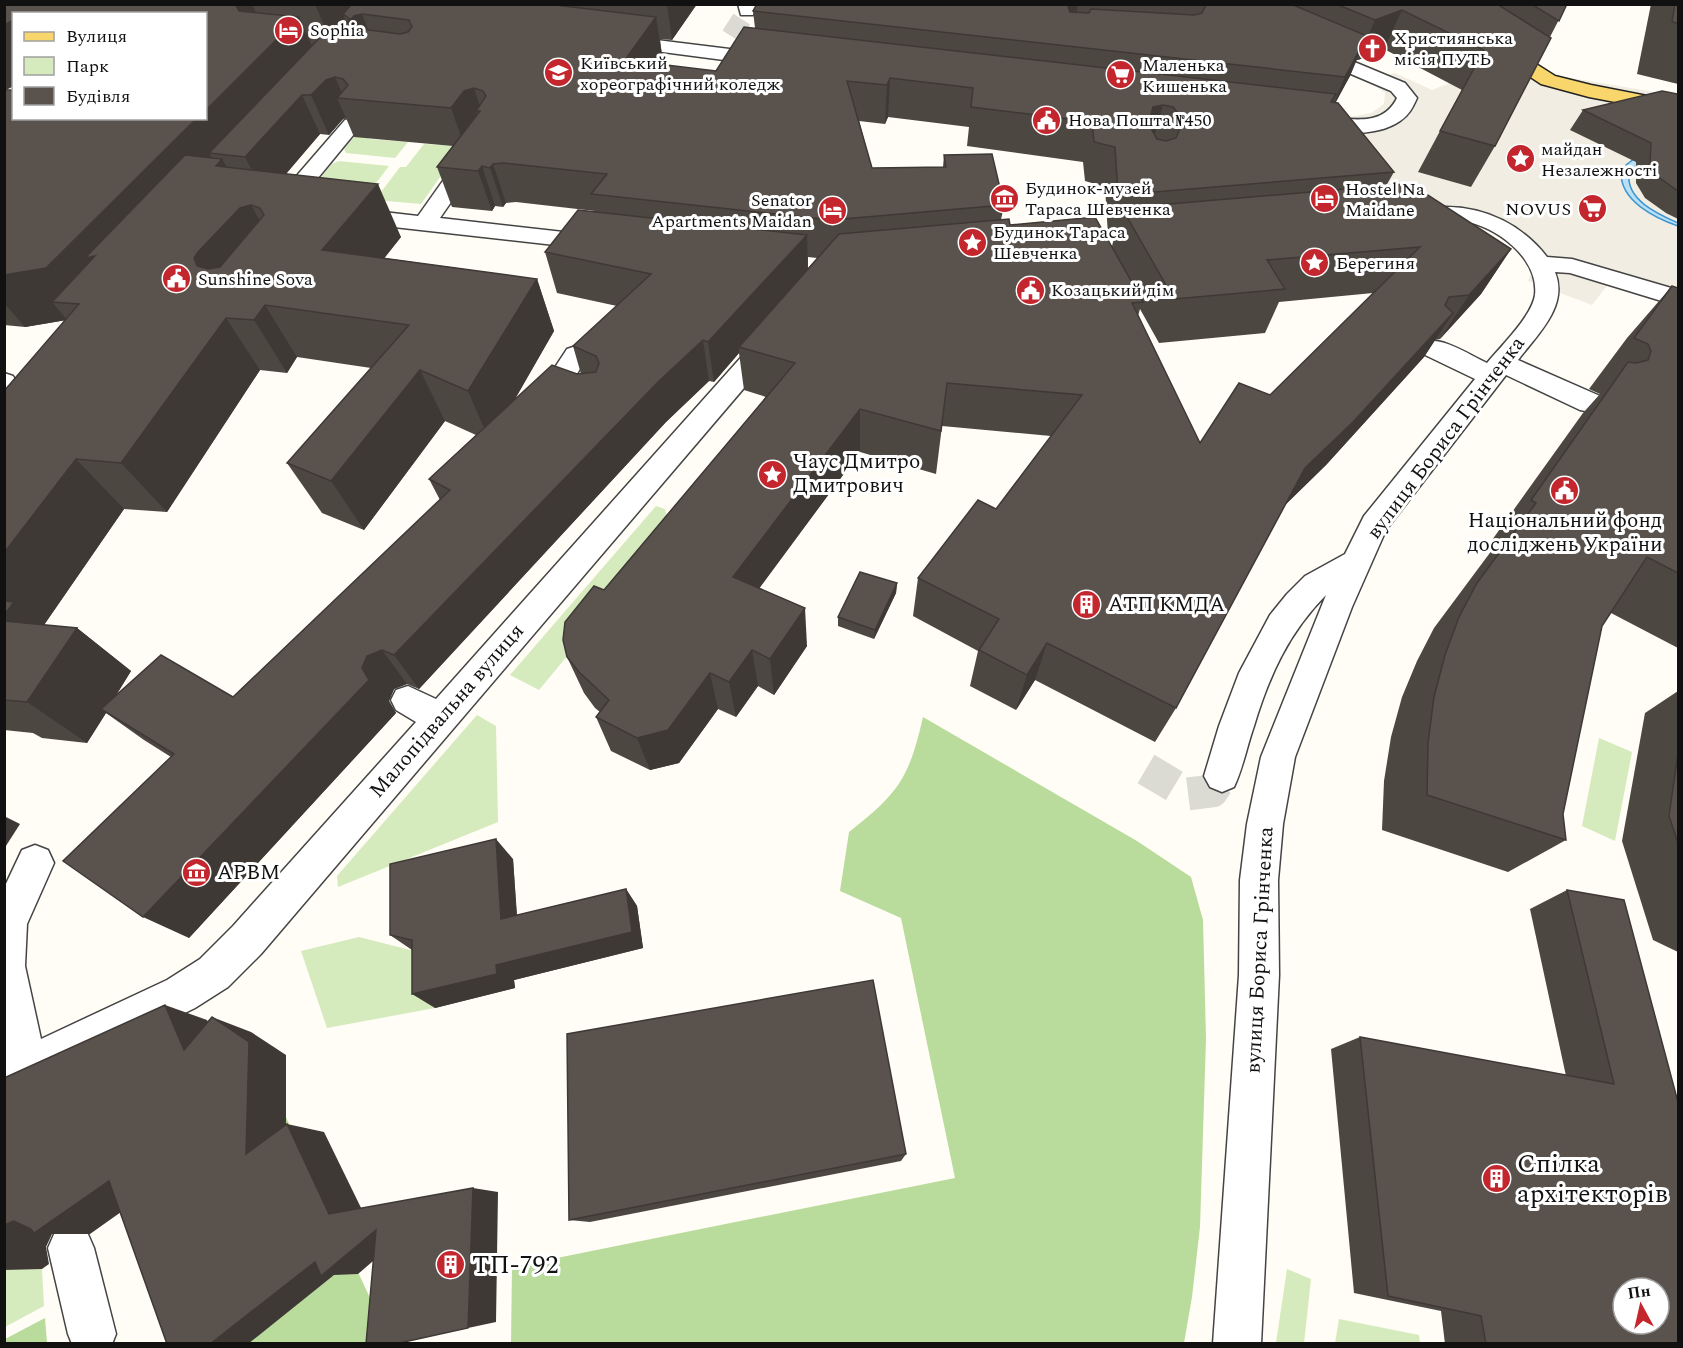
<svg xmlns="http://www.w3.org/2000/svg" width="1683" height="1348" font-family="Spectral,serif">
<rect width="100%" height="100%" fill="#fffdf5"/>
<g fill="#d5ebbd">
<polygon points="357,133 370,139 408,142 395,158 346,153 344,149"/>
<polygon points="424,144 462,146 421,204 375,200 400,167 406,167"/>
<polygon points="339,161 389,166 364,199 307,194 332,164"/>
<polygon points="656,506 665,509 673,538 593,625 539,690 510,675"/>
<polygon points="477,715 496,726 498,822 338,887 337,876"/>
<polygon points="1599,738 1632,752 1615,841 1582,826"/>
<polygon points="359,937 434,956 435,1008 327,1028 301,951"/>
<polygon points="4,1108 42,1269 44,1306 5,1327"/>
<polygon points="1287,1269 1311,1279 1304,1343 1276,1343"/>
<polygon points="1339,1319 1419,1335 1420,1343 1335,1343"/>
</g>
<g fill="#b9dc9c">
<path d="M923,717L1137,841L1191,877L1203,920L1206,1039L1200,1227L1192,1297L1184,1343H511L512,1267L955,1178L901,918L840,891L849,832C899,793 909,778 923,717Z"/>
<polygon points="278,1100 383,1326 381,1343 248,1343"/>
<polygon points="45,1318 47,1343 5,1343 5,1339"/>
</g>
<polygon fill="#f1ede2" points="1494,65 1678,96 1678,304 1610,282 1592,305 1528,281 1531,273 1528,264 1506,239 1491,228 1469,222 1407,227 1327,117 1351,117 1371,113 1384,104 1385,93 1368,81 1395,73 1432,90"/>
<path fill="#b9e0f7" stroke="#3f96cf" stroke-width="1.5" d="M1634,159L1640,162L1629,174C1626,200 1658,214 1678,223V226C1655,218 1620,201 1621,172L1626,165Z"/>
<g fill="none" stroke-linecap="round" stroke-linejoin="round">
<polyline stroke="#dbdad3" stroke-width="20" stroke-dasharray="20 10" stroke-linecap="butt" points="731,36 747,11"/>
<polyline stroke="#dbdad3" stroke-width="33" stroke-dasharray="33 16" stroke-linecap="butt" points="1146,769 1188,794 1212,791 1222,776"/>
<defs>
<g id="minor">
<polygon points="738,4 756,4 753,15 741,15"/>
<polygon points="616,35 770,54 777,56 780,60 777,64 770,66 609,45 607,41 609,37"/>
<path d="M1311,44L1405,83L1417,98C1413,107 1409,115 1400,121C1376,138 1333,134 1306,127L1303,123L1306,119C1335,111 1379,135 1397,98L1391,91L1304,54L1302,50L1304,46Z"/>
<polygon points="352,118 359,120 362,124 359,128 290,212 282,214 274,212 271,207 274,202 345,120"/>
<polygon points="472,150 480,151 483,156 440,218 599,236 607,238 611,243 607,248 599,250 349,222 341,220 338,215 341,210 349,208 418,216 464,151"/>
<path d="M1446,207C1487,207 1523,226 1547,257L1572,259L1678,290V306L1570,273L1555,272C1569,306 1537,335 1518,360L1600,396L1603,403L1600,410L1590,412L1580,410L1506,375L1386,530L1352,607L1295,757L1283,824L1278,880L1279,975L1261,1344H1213L1239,975L1240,880L1247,824L1261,757L1326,595C1289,632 1269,676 1254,726C1247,746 1243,768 1234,787L1222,792L1210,787L1204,776L1219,726L1239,673L1270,615L1287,594L1305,576L1345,554L1364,516L1475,379L1423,354L1419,348L1423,342C1443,336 1469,355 1487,363C1501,346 1532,316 1535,295C1539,258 1496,226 1463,221C1446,219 1429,222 1412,224L1404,222L1401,217L1404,212Z"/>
<polygon points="770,333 779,335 783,341 779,347 261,954 228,987 195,1008 50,1079 52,1088 46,1103 31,1109 16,1103 13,1096 4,1100 4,888 22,850 35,845 48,850 54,863 27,924 25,966 41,1039 167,980 200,959 233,926 416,722 396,710 391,700 396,690 408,686 436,699 761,335"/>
<path d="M576,346L585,349L589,355L571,383L586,389L590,396L586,403C572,407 550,400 542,387L567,349Z"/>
<path d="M4,373L13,376C19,385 19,396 13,406L4,408Z"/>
<polygon points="71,1225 87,1232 94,1248 116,1334 112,1344 72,1344 68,1334 48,1248 55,1232"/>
</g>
<polygon id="major" points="1420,4 1442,4 1555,76 1591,85 1678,102 1678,114 1589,97 1541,84"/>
</defs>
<use href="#minor" stroke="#444" stroke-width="3"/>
<use href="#major" stroke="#222" stroke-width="3"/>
<use href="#minor" fill="#fff" fill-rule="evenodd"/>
<use href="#major" fill="#f9d66b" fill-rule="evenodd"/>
</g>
<g fill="#4d4742" fill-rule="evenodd">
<path d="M4,4H697L672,40L660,39L662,55L656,64L716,71L755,28L753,11L757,4H1567L1550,37L1495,146L1471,187L1418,172L1462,90L1384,49L1358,60H1356L1350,76L1335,102L1394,172L1386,186L1408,190L1511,249L1481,294L1440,339L1435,340L1424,357L1326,465L1285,505L1176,708L1155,742L1035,680L1016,710L970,686L978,651L913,616L918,578L996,509L1051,436L942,426L936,474L860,452L759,588L807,646L774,695L758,686L736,717L718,709L679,763L650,770L611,751L596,717L600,712L595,708L584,693L567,657L604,590L766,397L744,390L739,353L714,382L709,381L666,422L419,689L407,684L394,689L389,701L396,713L189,938L171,757L144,740L106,713L87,743L42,738L33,733L4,730V391L66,320L25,327L4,325ZM14,14H206L14,118L7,90ZM888,117L969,127L967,146L1083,162L1085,181L1105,187L1108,235L1115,234L1112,246L1010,225L1001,220L1004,205L944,155L943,167L872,168L859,121L885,124ZM346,118L354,137L453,146L437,167L452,207L492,211L495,206L503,207L506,203L516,202L595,211L545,252L557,293L617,306L573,346L581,374H577L514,401L554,331L537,279L384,258L401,237L286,174L320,134L329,135L343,119ZM808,257L817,258L808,268ZM1373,293L1270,395L1200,443L1138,316L1140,309L1159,343L1265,333L1279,302ZM297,357L371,368L287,463L322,513L364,530L445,421L476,435L429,479L440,500L233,697L116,695L131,671L77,628L44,625L124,509L167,512L260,370L287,373Z"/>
<polygon points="1651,4 1678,4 1678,84 1637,74"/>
<polygon points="1678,94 1678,219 1666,213 1645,198 1636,183 1636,162 1570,130 1583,110"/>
<polygon points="1672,286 1678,288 1678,648 1611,613 1602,626 1563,814 1566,840 1508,872 1382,830 1384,781 1391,737 1402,697 1417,661 1434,628 1492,550 1487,547 1583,413 1600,394 1589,389 1627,338"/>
<polygon points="897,583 896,593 874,639 838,626 838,617"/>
<polygon points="1678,691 1678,952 1653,940 1622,841 1645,713"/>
<polygon points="513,859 517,915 626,889 637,906 643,948 514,980 515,988 435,1008 412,950 390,935"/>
<polygon points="1567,890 1678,1344 1445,1344 1441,1311 1354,1293 1331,1049 1360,1037 1566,1076 1530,909"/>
<polygon points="906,1154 901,1161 590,1222 569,1220"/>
</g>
<g fill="#3f3936">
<polygon points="235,4 252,4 270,44 261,47"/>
<polygon points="315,4 355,4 362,14 377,52 369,54 349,22 350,19 343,14 350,32 334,49"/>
<polygon points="667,4 697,4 672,40"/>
<polygon points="1069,4 1078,4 1073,32 1065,34 1061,46"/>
<polygon points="1402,10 1384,49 1358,60 1375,20"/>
<polygon points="299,17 320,64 209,153 216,166 222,159 248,205 251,205 281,258 229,311 232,319 197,266 79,304 52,302 67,320 25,327 4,303 4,275 197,118 206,118 206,110"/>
<polygon points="656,17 662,55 632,99 625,60"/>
<polygon points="14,20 14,86 4,91 4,25"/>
<polygon points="1367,36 1350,76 1328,117 1345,77"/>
<polygon points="335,77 344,98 337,98 346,118 343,119 329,135 311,95 326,80"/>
<polygon points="890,78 888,117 885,124 887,85"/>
<polygon points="474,88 487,127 480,111 476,111 482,128 465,148 451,108 464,91"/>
<polygon points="302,95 320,134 266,197 245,157"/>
<polygon points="1163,105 1152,144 1142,146 1153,107"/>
<polygon points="493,164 506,203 503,207 490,168"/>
<polygon points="482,166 495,206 492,211 478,171"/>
<polygon points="378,184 401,237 350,302 322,250"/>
<polygon points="807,235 808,276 739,347 739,353 714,382 708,342"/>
<polygon points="1511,249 1481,294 1440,339 1469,295"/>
<polygon points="537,279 554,331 490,442 468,391"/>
<polygon points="265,305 297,357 287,373 254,320"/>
<polygon points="1453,313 1424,357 1326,465 1280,510 1305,468"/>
<polygon points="226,318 260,370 167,512 121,463"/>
<polygon points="703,340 709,381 666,422 419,689 394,655 658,382"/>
<polygon points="420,370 445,421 364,530 331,481"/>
<polygon points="860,409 860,452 739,616 733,577"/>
<polygon points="76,459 124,509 44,625 77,628 131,671 106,712 101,709 106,713 87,743 27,702 4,624 4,553"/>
<polygon points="897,583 896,593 874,639 875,630"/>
<polygon points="805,608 807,646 774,695 770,659"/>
<polygon points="1047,643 1035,680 1016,710 1027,675"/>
<polygon points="382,650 407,684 394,689 389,701 396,713 189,938 143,917 362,668 367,656"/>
<polygon points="752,650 758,686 736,717 729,682"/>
<polygon points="710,673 718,709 679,763 650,770 637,738"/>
<polygon points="4,816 20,824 4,849"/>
<polygon points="496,839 513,859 518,935 501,919"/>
<polygon points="626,889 637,906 643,948 514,980 515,988 435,1008 412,994 496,965"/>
<polygon points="165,1005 207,1020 226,1063 184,1050"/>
<polygon points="212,1017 251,1032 286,1055 286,1160 246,1154"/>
<polygon points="287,1124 324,1132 365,1216 329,1214"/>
<polygon points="109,1181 159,1185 90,1234 52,1234 46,1247 49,1264 42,1269 4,1270 4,1225"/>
<polygon points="473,1188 498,1192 496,1322 468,1328"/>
<polygon points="376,1230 408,1231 358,1274 334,1275 248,1344 210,1344 315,1262"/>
</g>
<g fill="#5a524d" stroke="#3f3936" stroke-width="1.5" fill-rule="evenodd">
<polygon points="4,4 235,4 239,11 299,17 206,110 206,14 14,14 14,20 4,25"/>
<path d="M352,4H547L656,17L625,60L716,71L744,27L1336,94L1331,102L1338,103L1394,172L1118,195L1115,147L1094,142L1092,122L971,107L973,88L890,78L887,85L847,81L872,168L946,167L944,155L992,154L1004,205L831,220L591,194L607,174L503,163L493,164L490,168L482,166L478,171L437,167L480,111H476L486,96L483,91L474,88L464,91L451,108L337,98L348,85L343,79L335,77L326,80L311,95H302L245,157L209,153L330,27L346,25L350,19L343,14ZM362,14L409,20L412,27L408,32L400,34L354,28L349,22L354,16ZM1163,105L1173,107L1177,112L1179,131L1176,138L1166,141L1157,139L1152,130L1150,118L1153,107Z"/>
<polygon points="757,4 1069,4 1068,7 1070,12 1089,13 1091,9 1194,15 1202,13 1206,5 1205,4 1291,4 1367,36 1345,77 753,11"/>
<polygon points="1336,4 1497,4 1551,38 1495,146 1440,131 1484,50 1402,10 1375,20"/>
<polygon points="1531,4 1567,4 1559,21"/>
<polygon points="1675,4 1678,4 1678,23 1672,22"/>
<polygon points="4,90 14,90 14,118 197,118 46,268 4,275"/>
<polygon points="1662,91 1678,94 1678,191 1660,178 1650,163 1651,143 1583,110"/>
<path d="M185,155L222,159L216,166L378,184L322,250L537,279L468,391L420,370L331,481L287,463L409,325L265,305L254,320L226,318L121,463L76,459L4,553V391L79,304L52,302L95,256L85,258ZM251,205L260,208L264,215L220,267L208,269L197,266L194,258L198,252L240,208Z"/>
<polygon points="1405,184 1408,190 1411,184 1511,249 1469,295 1449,297 1445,305 1453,313 1353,422 1305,468 1176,708 1047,643 1027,675 979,650 999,619 918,578 978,500 996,509 1082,395 947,383 941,431 860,409 733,577 805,608 770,659 752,650 729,682 710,673 668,730 637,738 596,717 609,700 579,672 567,657 563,640 565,622 594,586 604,590 795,363 739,347 839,234 1009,219 1010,225 1095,217 1143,302 1132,303 1200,443 1239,383 1270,395 1420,247 1267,260 1285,289 1174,299 1122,208"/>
<polygon points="578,210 807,235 708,342 703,340 658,382 394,655 382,650 367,656 362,668 369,680 143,917 63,861 174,754 101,709 161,655 233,697 450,490 429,479 552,365 577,374 596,372 599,363 596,356 573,346 651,274 545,252"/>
<polygon points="1672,286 1678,288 1678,573 1647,557 1602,626 1563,814 1566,840 1427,795 1428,743 1434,697 1445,655 1459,617 1477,583 1536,503 1531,500 1628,362 1636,363 1648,360 1651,351 1648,344 1634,338"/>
<polygon points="860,572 897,583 875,630 838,617"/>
<polygon points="4,601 14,602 4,615"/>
<polygon points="4,621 77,628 27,702 4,700"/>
<polygon points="1678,753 1678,843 1669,816"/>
<polygon points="496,839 501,919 626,889 632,932 496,965 497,974 412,994 412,940 390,935 390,864"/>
<path d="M1567,890L1624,900L1678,1102V1344H1486L1481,1316L1388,1296L1360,1037L1614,1084ZM1623,1288H1659V1324H1623Z"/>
<polygon points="873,980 906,1154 569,1220 567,1034"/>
<polygon points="165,1005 184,1050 212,1017 249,1042 246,1154 287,1124 329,1214 473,1188 468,1328 395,1344 366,1344 376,1230 321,1276 315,1262 210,1344 167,1344 109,1181 34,1233 31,1229 14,1221 4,1225 4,1078"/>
</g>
<defs>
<symbol id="hotel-disc" viewBox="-11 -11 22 22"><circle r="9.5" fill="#c4262e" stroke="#fff"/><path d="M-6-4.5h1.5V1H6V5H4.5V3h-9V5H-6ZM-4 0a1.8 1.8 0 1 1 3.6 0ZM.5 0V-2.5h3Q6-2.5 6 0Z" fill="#fff"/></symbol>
<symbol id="church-disc" viewBox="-11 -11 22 22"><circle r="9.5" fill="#c4262e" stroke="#fff"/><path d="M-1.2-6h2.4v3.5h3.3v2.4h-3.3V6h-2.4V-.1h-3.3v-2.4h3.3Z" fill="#fff"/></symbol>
<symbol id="university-disc" viewBox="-11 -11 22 22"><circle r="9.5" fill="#c4262e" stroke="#fff"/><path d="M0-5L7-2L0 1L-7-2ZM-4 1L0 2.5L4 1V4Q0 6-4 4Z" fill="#fff"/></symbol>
<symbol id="supermarket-disc" viewBox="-11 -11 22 22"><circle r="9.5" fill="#c4262e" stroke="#fff"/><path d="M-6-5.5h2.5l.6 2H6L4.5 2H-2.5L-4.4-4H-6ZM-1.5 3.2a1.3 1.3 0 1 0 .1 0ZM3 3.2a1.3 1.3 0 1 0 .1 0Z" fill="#fff"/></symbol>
<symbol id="civic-disc" viewBox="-11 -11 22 22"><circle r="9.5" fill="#c4262e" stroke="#fff"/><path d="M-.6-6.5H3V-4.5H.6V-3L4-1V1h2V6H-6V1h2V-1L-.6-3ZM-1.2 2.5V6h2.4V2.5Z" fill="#fff"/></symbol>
<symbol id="sight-disc" viewBox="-11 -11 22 22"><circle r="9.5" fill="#c4262e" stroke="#fff"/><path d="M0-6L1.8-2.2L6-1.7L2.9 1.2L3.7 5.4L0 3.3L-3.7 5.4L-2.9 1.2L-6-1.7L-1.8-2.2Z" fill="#fff"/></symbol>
<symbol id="museum-disc" viewBox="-11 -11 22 22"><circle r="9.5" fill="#c4262e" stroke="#fff"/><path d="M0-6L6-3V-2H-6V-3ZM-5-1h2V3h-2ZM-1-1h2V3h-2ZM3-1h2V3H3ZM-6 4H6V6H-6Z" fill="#fff"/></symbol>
<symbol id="building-disc" viewBox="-11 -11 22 22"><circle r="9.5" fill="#c4262e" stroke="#fff"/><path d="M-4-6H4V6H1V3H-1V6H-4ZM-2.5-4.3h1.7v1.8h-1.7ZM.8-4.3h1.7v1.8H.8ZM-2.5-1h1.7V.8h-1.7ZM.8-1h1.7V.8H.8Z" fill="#fff"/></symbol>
</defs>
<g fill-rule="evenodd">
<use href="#hotel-disc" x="272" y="14" width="33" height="33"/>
<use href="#church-disc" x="1356" y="32" width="33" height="33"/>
<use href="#university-disc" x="542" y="56" width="33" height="33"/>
<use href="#supermarket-disc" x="1104" y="58" width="33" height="33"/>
<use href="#civic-disc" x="1030" y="104" width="33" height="33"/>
<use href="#sight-disc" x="1504" y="142" width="33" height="33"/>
<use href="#museum-disc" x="988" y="182" width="33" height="33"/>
<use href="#hotel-disc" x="1308" y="182" width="33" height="33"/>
<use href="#supermarket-disc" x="1576" y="192" width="33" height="33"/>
<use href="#hotel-disc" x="816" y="194" width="33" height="33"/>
<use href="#sight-disc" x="956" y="226" width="33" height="33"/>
<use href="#sight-disc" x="1298" y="246" width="33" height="33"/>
<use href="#civic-disc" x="160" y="262" width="33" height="33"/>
<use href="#civic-disc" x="1014" y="274" width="33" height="33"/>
<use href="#sight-disc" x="756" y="458" width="33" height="33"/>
<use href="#civic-disc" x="1548" y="474" width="33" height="33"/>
<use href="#building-disc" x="1070" y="588" width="33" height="33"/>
<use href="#museum-disc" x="180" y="856" width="33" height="33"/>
<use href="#building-disc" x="1480" y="1162" width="33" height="33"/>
<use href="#building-disc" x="434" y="1248" width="33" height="33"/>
</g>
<g text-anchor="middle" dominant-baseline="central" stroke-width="6" stroke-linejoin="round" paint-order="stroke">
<g font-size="18" fill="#111" stroke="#fff" text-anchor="start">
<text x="310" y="30">Sophia</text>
<text x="1394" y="38">Християнська<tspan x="1394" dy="21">місія ПУТЬ</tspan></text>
<text x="580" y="63">Київський<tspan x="580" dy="21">хореографічний коледж</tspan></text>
<text x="1142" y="65">Маленька<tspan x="1142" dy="21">Кишенька</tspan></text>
<text x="1068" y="120">Нова Пошта №450</text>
<text x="1541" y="149">майдан<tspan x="1541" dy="21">Незалежності</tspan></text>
<text x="1025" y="188">Будинок-музей<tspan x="1025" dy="21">Тараса Шевченка</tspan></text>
<text x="1345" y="189">Hostel Na<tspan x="1345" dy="21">Maidane</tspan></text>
<text x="812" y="200" text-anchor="end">Senator<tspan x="812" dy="21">Apartments Maidan</tspan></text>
<text x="1571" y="209" text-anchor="end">NOVUS</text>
<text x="993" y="232">Будинок Тараса<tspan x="993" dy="21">Шевченка</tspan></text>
<text x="1336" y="263">Берегиня</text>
<text x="198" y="279">Sunshine Sova</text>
<text x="1051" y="290">Козацький дім</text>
</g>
<g font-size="21" fill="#111" stroke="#fff">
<text transform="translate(1446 438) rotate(-53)">вулиця Бориса Грінченка</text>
<text transform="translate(447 711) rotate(-49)">Малопідвальна вулиця</text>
<text transform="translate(1260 950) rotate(-87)">вулиця Бориса Грінченка</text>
</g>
<g font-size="21" fill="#111" stroke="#fff" text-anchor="start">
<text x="793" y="462">Чаус Дмитро<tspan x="793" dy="24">Дмитрович</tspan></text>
<text x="1565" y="521" text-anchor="middle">Національний фонд<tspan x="1565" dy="24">досліджень України</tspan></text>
<text x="1108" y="605">АТП КМДА</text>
<text x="217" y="873">АРВМ</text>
</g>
<g font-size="26" fill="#111" stroke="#fff" text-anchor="start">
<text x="1517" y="1164">Спілка<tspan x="1517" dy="30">архітекторів</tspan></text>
<text x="472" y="1265">ТП-792</text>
</g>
</g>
<rect width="1683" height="1348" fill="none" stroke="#111111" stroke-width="12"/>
<rect x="12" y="12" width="195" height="108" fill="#ffffff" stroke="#a0a0a0" stroke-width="1.5"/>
<rect x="24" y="32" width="30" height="9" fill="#f9d66b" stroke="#a0a0a0" stroke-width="1.5"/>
<text x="66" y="42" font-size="18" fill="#111111">Вулиця</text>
<rect x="24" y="57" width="30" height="18" fill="#d5ebbd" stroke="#a0a0a0" stroke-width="1.5"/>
<text x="66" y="72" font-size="18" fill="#111111">Парк</text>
<rect x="24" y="87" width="30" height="18" fill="#5a524d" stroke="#a0a0a0" stroke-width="1.5"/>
<text x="66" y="102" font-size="18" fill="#111111">Будівля</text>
<g transform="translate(1641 1306) rotate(352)"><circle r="28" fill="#ffffff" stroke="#a0a0a0" stroke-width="1.5"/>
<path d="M0-4.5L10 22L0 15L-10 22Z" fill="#c4262e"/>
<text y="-9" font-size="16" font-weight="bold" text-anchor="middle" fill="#111111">Пн</text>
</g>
</svg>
